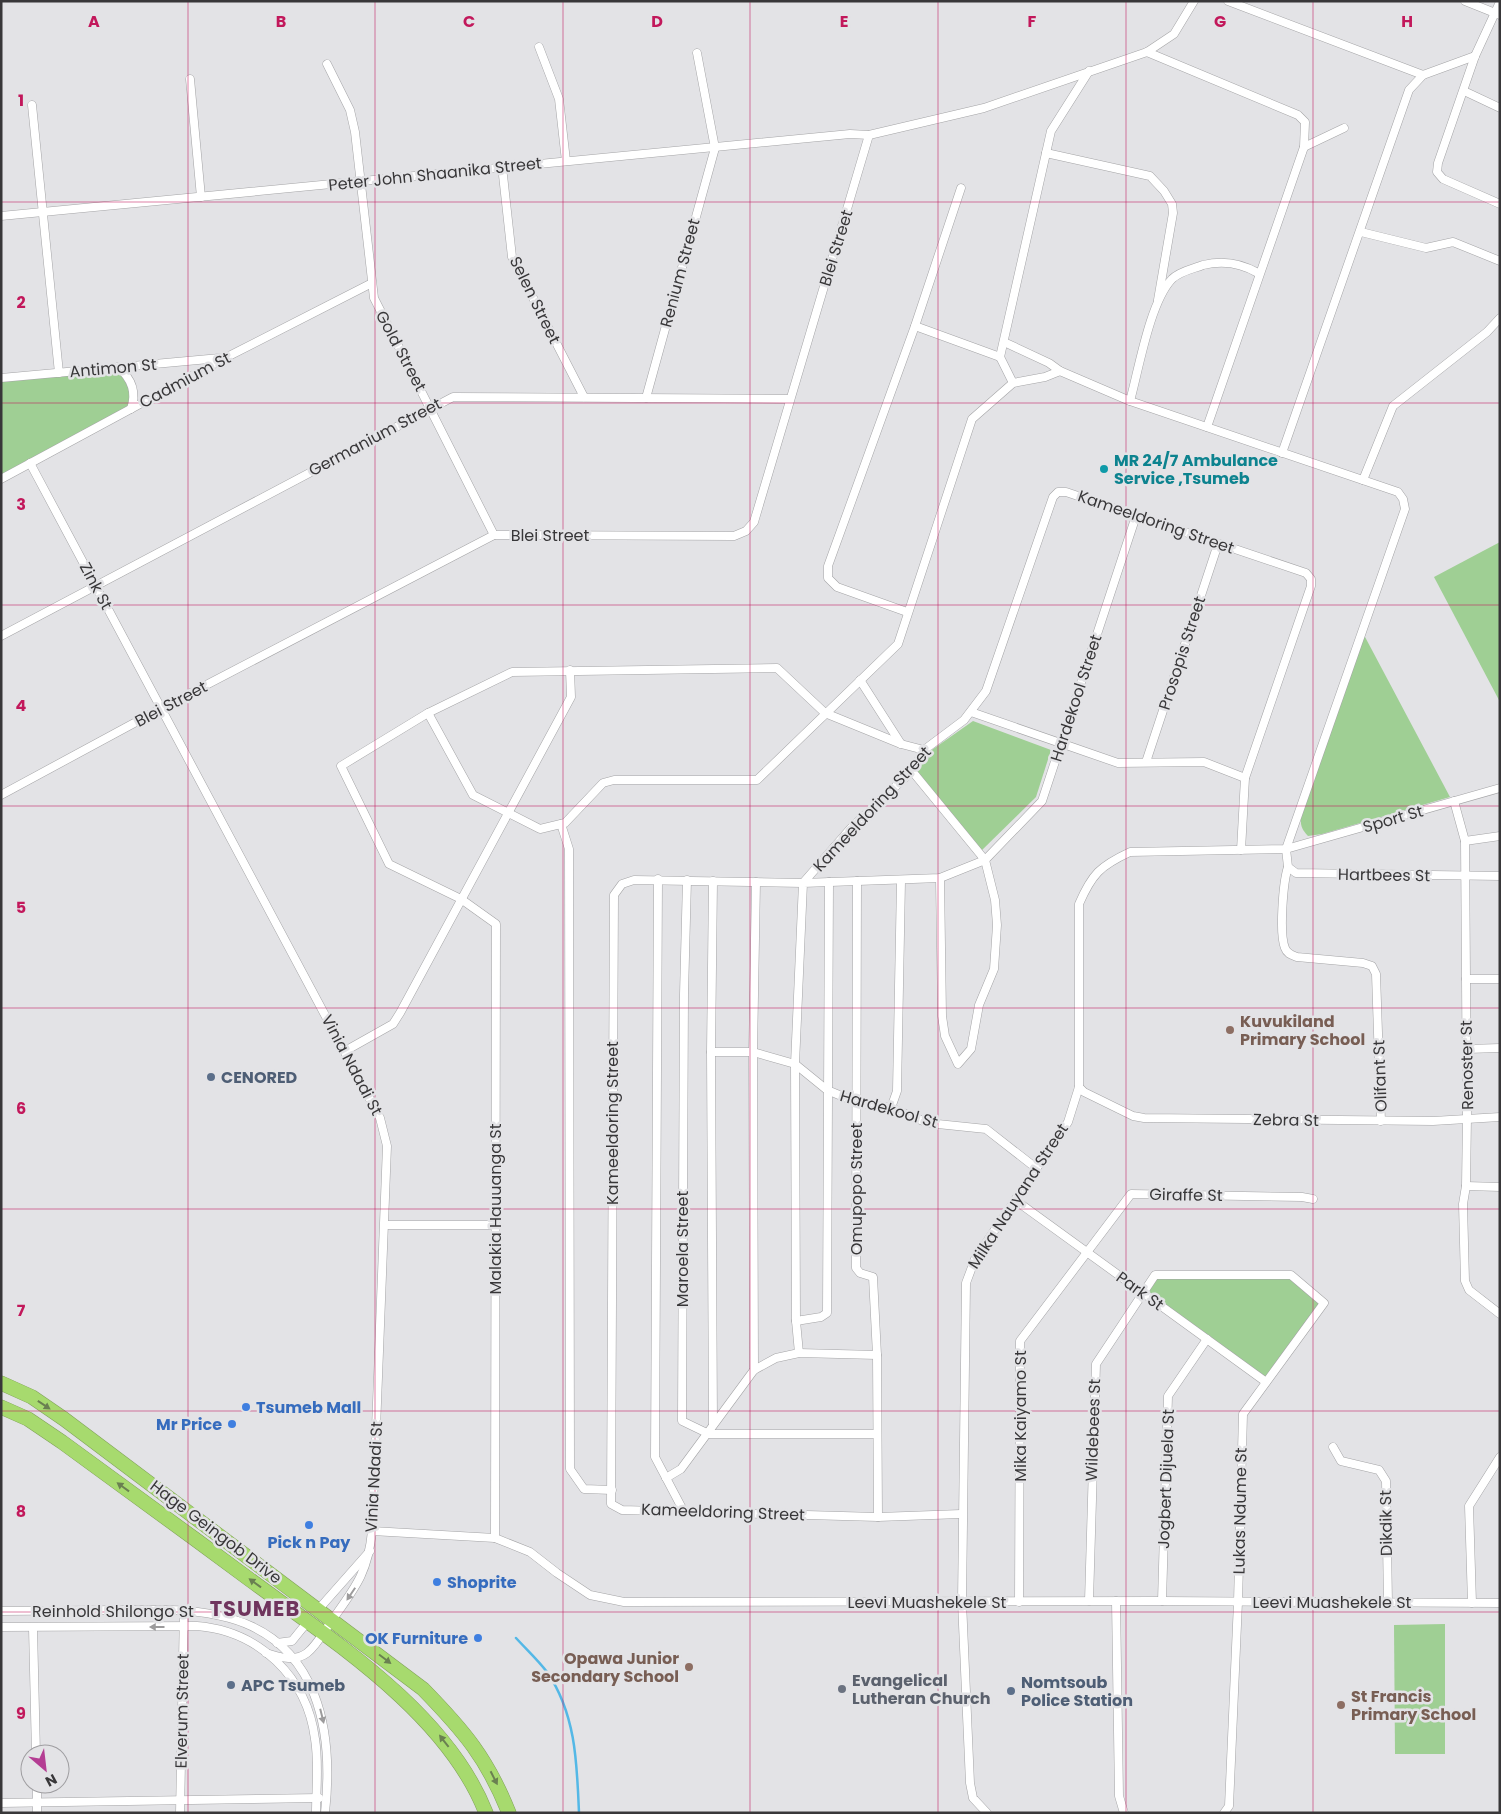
<svg xmlns="http://www.w3.org/2000/svg" width="1501" height="1814" font-family="Poppins,sans-serif">
<rect width="100%" height="100%" fill="#e3e3e6"/>
<g fill="#9fcf94">
<polygon points="118,367 130,379 131,409 1,479 1,378"/>
<polygon points="1500,542 1500,702 1434,577"/>
<path d="M1364,635L1450,797L1322,834L1308,836C1300,828 1300,823 1302,812Z"/>
<polygon points="973,721 1051,750 1036,797 979,853 916,775 926,754"/>
<polygon points="1155,1275 1291,1275 1323,1301 1266,1382 1142,1292"/>
<polygon points="1445,1624 1445,1754 1395,1754 1394,1625"/>
</g>
<g fill="none" stroke-linecap="round" stroke-linejoin="round">
<path stroke="#54b8e6" stroke-width="2.5" d="M516,1638C526,1649 538,1660 547,1672C576,1714 577,1764 579,1813"/>
<defs>
<g id="street">
<polyline points="1228,1 1423,75 1475,56"/>
<polyline points="1465,1 1500,15"/>
<polyline points="1500,2 1475,56 1438,163 1437,172 1443,179 1500,204"/>
<polyline points="539,47 559,99 566,161"/>
<polyline points="1147,52 1298,115 1305,122 1304,147"/>
<polyline points="327,64 350,110 355,132 374,298 494,535"/>
<polyline points="190,79 201,197"/>
<polyline points="1464,91 1500,108"/>
<polyline points="32,105 59,373"/>
<polyline points="1046,153 1150,176 1164,191 1172,204 1173,213 1158,300"/>
<polyline points="502,166 512,257 584,397"/>
<polyline points="1,216 850,134 869,135 984,108 1147,52 1174,34 1194,1"/>
<polyline points="1361,232 1426,248 1453,242 1500,261"/>
<polyline points="915,326 1000,357 1013,383"/>
<polyline points="1004,342 1049,363 1060,371"/>
<polyline points="1000,357 1051,131 1089,71"/>
<path d="M118,367C131,378 137,392 131,409"/>
<polyline points="1,378 220,358"/>
<polyline points="646,398 715,148 697,53"/>
<path d="M1130,401C1139,368 1150,302 1172,279C1180,271 1193,269 1203,265C1223,260 1241,263 1258,273"/>
<polyline points="1207,427 1304,147 1344,128"/>
<polyline points="1282,453 1409,90 1423,75"/>
<path d="M30,463L380,1118L387,1146L372,1531C368,1574 354,1589 330,1623C324,1632 316,1646 307,1653C295,1662 278,1657 266,1653"/>
<polyline points="1,479 225,358 370,284"/>
<polyline points="1363,480 1393,406 1487,332 1500,318"/>
<polyline points="907,612 837,587 828,578 828,566 915,326 961,188"/>
<polyline points="1,636 453,397 789,399"/>
<polyline points="860,680 901,744"/>
<polyline points="971,712 1118,763 1204,762 1245,778"/>
<polyline points="428,713 473,795 540,829 565,823 603,783 614,780 757,780 898,644 972,419 1013,383 1045,377 1060,371 1130,401 1398,492 1403,499 1405,509 1286,849 1288,867 1296,873 1500,876"/>
<polyline points="1146,762 1218,544"/>
<polyline points="912,771 985,860 995,900 997,925 994,969 979,1005 971,1049 958,1064 945,1036 942,1016 940,878"/>
<polyline points="1,795 162,708 494,535 734,536 746,531 754,522 869,135"/>
<polyline points="1454,801 1465,841 1467,1117 1466,1186 1463,1204 1465,1281 1469,1290 1500,1314"/>
<polyline points="561,824 569,849 570,1469 584,1489 612,1490"/>
<polyline points="1465,841 1500,836"/>
<path d="M1288,867C1283,882 1279,934 1285,948C1287,954 1292,955 1297,957L1363,963L1372,966L1376,974L1381,1121"/>
<polyline points="658,879 655,1457 683,1510"/>
<polyline points="687,880 684,994 682,1421 709,1434 875,1434"/>
<polyline points="713,881 711,1052 713,1424"/>
<polyline points="857,881 856,1268 860,1273 873,1277 877,1355 878,1517"/>
<polyline points="1466,979 1500,979"/>
<polyline points="1467,1049 1500,1048"/>
<polyline points="345,1051 393,1024 400,1013 571,697 570,670"/>
<polyline points="711,1052 753,1052 795,1064 827,1090 856,1102 891,1108 928,1123 986,1129 1036,1168"/>
<polyline points="1079,1087 1084,1092 1133,1116 1144,1118 1433,1121 1500,1117"/>
<polyline points="891,1108 897,1091 901,881"/>
<polyline points="1466,1186 1500,1187"/>
<polyline points="1015,1200 1266,1382"/>
<polyline points="385,1225 495,1225"/>
<polyline points="796,1321 821,1317 827,1313 829,882"/>
<polyline points="799,1353 796,1321 795,1064 803,883 940,878 985,860 1042,801 1136,516"/>
<polyline points="754,1370 753,1052 756,882"/>
<polyline points="1333,1447 1341,1461 1379,1470 1386,1481 1388,1603"/>
<polyline points="666,1478 681,1469 754,1370 776,1358 799,1353 877,1355"/>
<polyline points="961,1514 878,1517 622,1510 611,1504 614,895 622,884 634,880 803,883 851,828 912,771 924,750 964,720 986,691 1053,497 1058,492 1066,492 1306,573 1311,579 1311,586 1245,778 1241,850"/>
<polyline points="372,1531 495,1538 530,1552 557,1573 590,1595 624,1602 1162,1601 1500,1603"/>
<polyline points="495,1538 496,924 461,899 389,864 341,766 428,713 512,672 777,668 825,713 901,744 924,750"/>
<polyline points="1089,1601 1096,1364 1155,1275 1291,1275 1324,1303 1243,1414 1238,1602 1229,1806 1224,1813"/>
<polyline points="1116,1601 1119,1796 1124,1813"/>
<polyline points="1162,1601 1168,1396 1207,1339"/>
<polyline points="1019,1602 1020,1341 1131,1194 1302,1197 1313,1199"/>
<polyline points="1472,1603 1469,1506 1500,1457"/>
<path d="M1,1611C42,1611 82,1610 123,1610C159,1610 194,1608 229,1618C319,1643 334,1732 325,1813"/>
<polyline points="317,1611 370,1551"/>
<path d="M1,1627L197,1626C259,1631 307,1677 315,1739C319,1763 316,1789 316,1813"/>
<polyline points="33,1628 36,1754"/>
<polyline points="277,1643 292,1641 309,1620"/>
<polyline points="37,1784 37,1813"/>
<polyline points="1,1803 319,1798"/>
<polyline points="180,1813 184,1610"/>
<path d="M987,1813L973,1798L970,1783L962,1602L966,1283L975,1259L1068,1122L1079,1087V904C1092,874 1100,866 1130,852L1286,849L1500,788"/>
</g>
<g id="highway">
<path d="M1,1383L32,1397L64,1419L423,1689C464,1731 487,1758 509,1813"/>
<path d="M1,1407L28,1419L62,1442C125,1488 187,1533 249,1579C333,1641 447,1713 486,1813"/>
</g>
</defs>
<use href="#street" stroke="#a4a4a6" stroke-width="9"/>
<use href="#highway" stroke="#80a15b" stroke-width="15"/>
<use href="#street" stroke="#fff" stroke-width="8"/>
<use href="#highway" stroke="#a7da6e" stroke-width="14"/>
</g>
<defs><path id="oneway-solid" d="M-6-.8H1V-3.2L6.5 0L1 3.2V.8H-6Z" transform="scale(1.25)"/></defs>
<g fill="#6a8051">
<use href="#oneway-solid" transform="translate(44 1405) rotate(34)"/>
<use href="#oneway-solid" transform="translate(123 1487) rotate(-144)"/>
<use href="#oneway-solid" transform="translate(255 1583) rotate(-144)"/>
<use href="#oneway-solid" transform="translate(385 1659) rotate(37)"/>
<use href="#oneway-solid" transform="translate(444 1741) rotate(-128)"/>
<use href="#oneway-solid" transform="translate(494 1778) rotate(63)"/>
</g>
<g fill="#9c9b9c">
<use href="#oneway-solid" transform="translate(351 1594) rotate(124)"/>
<use href="#oneway-solid" transform="translate(157 1627) rotate(180)"/>
<use href="#oneway-solid" transform="translate(322 1716) rotate(76)"/>
</g>
<path fill="none" stroke="#c2185b" stroke-width="1" stroke-opacity="0.55" d="M188,1V1813M375,1V1813M563,1V1813M750,1V1813M938,1V1813M1126,1V1813M1313,1V1813M1,202H1500M1,403H1500M1,605H1500M1,806H1500M1,1008H1500M1,1209H1500M1,1411H1500M1,1612H1500"/>
<circle fill="#0f9aa8" stroke="#e3e3e6" stroke-width="2" cx="1104" cy="469" r="5"/>
<g fill="#8d6e63" stroke="#e3e3e6" stroke-width="2">
<circle cx="1230" cy="1030" r="5"/>
<circle cx="689" cy="1667" r="5"/>
<circle cx="1341" cy="1705" r="5"/>
</g>
<g fill="#5c6f8a" stroke="#e3e3e6" stroke-width="2">
<circle cx="211" cy="1077" r="5"/>
<circle cx="231" cy="1685" r="5"/>
<circle cx="1011" cy="1691" r="5"/>
</g>
<g fill="#3f7fe0" stroke="#e3e3e6" stroke-width="2">
<circle cx="246" cy="1407" r="5"/>
<circle cx="232" cy="1424" r="5"/>
<circle cx="309" cy="1525" r="5"/>
<circle cx="437" cy="1582" r="5"/>
<circle cx="478" cy="1638" r="5"/>
</g>
<circle fill="#6b7280" stroke="#e3e3e6" stroke-width="2" cx="842" cy="1689" r="5"/>
<g text-anchor="middle" dominant-baseline="central" stroke-width="5" stroke-linejoin="round" paint-order="stroke">
<g font-size="16" fill="#383739" stroke="#e3e3e6">
<text transform="translate(435 174) rotate(-6)">Peter John Shaanika Street</text>
<text transform="translate(836 248) rotate(-73)">Blei Street</text>
<text transform="translate(680 273) rotate(-75)">Renium Street</text>
<text transform="translate(535 300) rotate(64)">Selen Street</text>
<text transform="translate(401 351) rotate(62)">Gold Street</text>
<text transform="translate(113 368) rotate(-5)">Antimon St</text>
<text transform="translate(185 380) rotate(-28)">Cadmium St</text>
<text transform="translate(375 437) rotate(-28)">Germanium Street</text>
<text transform="translate(1156 522) rotate(19)">Kameeldoring Street</text>
<text x="550" y="535">Blei Street</text>
<text transform="translate(96 586) rotate(62)">Zink St</text>
<text transform="translate(1182 653) rotate(-72)">Prosopis Street</text>
<text transform="translate(1076 698) rotate(-72)">Hardekool Street</text>
<text transform="translate(171 704) rotate(-28)">Blei Street</text>
<text transform="translate(872 809) rotate(-47)">Kameeldoring Street</text>
<text transform="translate(1393 819) rotate(-16)">Sport St</text>
<text transform="translate(1384 875) rotate(1)">Hartbees St</text>
<text transform="translate(352 1065) rotate(62)">Vinia Ndadi St</text>
<text transform="translate(1467 1065) rotate(-91)">Renoster St</text>
<text transform="translate(1380 1076) rotate(-92)">Olifant St</text>
<text transform="translate(889 1109) rotate(16)">Hardekool St</text>
<text transform="translate(1286 1120) rotate(1)">Zebra St</text>
<text transform="translate(612 1123) rotate(-90)">Kameeldoring Street</text>
<text transform="translate(856 1189) rotate(-90)">Omupopo Street</text>
<text transform="translate(1186 1195) rotate(1)">Giraffe St</text>
<text transform="translate(1018 1196) rotate(-57)">Milka Nauyana Street</text>
<text transform="translate(495 1209) rotate(-90)">Malakia Hauuanga St</text>
<text transform="translate(682 1249) rotate(-90)">Maroela Street</text>
<text transform="translate(1140 1291) rotate(36)">Park St</text>
<text transform="translate(1020 1416) rotate(-90)">Mika Kaiyamo St</text>
<text transform="translate(1093 1430) rotate(-88)">Wildebees St</text>
<text transform="translate(374 1477) rotate(-87)">Vinia Ndadi St</text>
<text transform="translate(1166 1479) rotate(-88)">Jogbert Dijuela St</text>
<text transform="translate(1240 1511) rotate(-89)">Lukas Ndume St</text>
<text transform="translate(723 1512) rotate(2)">Kameeldoring Street</text>
<text transform="translate(1386 1523) rotate(-91)">Dikdik St</text>
<text transform="translate(216 1532) rotate(37)">Hage Geingob Drive</text>
<text x="927" y="1602">Leevi Muashekele St</text>
<text x="1332" y="1602">Leevi Muashekele St</text>
<text x="113" y="1611">Reinhold Shilongo St</text>
<text transform="translate(182 1711) rotate(-89)">Elverum Street</text>
</g>
<g font-size="16" font-weight="bold" fill="#0d838f" stroke="#e3e3e6" text-anchor="start">
<text x="1114" y="460">MR 24/7 Ambulance<tspan x="1114" dy="18">Service ,Tsumeb</tspan></text>
</g>
<g font-size="16" font-weight="bold" fill="#785e54" stroke="#e3e3e6" text-anchor="start">
<text x="1240" y="1021">Kuvukiland<tspan x="1240" dy="18">Primary School</tspan></text>
<text x="679" y="1658" text-anchor="end">Opawa Junior<tspan x="679" dy="18">Secondary School</tspan></text>
<text x="1351" y="1696">St Francis<tspan x="1351" dy="18">Primary School</tspan></text>
</g>
<g font-size="16" font-weight="bold" fill="#4e5e75" stroke="#e3e3e6" text-anchor="start">
<text x="221" y="1077">CENORED</text>
<text x="1021" y="1682">Nomtsoub<tspan x="1021" dy="18">Police Station</tspan></text>
<text x="241" y="1685">APC Tsumeb</text>
</g>
<g font-size="16" font-weight="bold" fill="#366cbe" stroke="#e3e3e6" text-anchor="start">
<text x="256" y="1407">Tsumeb Mall</text>
<text x="222" y="1424" text-anchor="end">Mr Price</text>
<text x="309" y="1542" text-anchor="middle">Pick n Pay</text>
<text x="447" y="1582">Shoprite</text>
<text x="468" y="1638" text-anchor="end">OK Furniture</text>
</g>
<g font-size="16" font-weight="bold" fill="#5b616d" stroke="#e3e3e6" text-anchor="start">
<text x="852" y="1680">Evangelical<tspan x="852" dy="18">Lutheran Church</tspan></text>
</g>
<g font-size="21" font-weight="bold" letter-spacing="1" fill="#6f345d" stroke="#e3e3e6">
<text x="255" y="1608">TSUMEB</text>
</g>
</g>
<g font-size="16" text-anchor="middle" font-weight="bold" fill="#c2185b" stroke="#e3e3e6" stroke-width="5" stroke-linejoin="round" paint-order="stroke">
<text x="94" y="27">A</text>
<text x="281" y="27">B</text>
<text x="469" y="27">C</text>
<text x="657" y="27">D</text>
<text x="844" y="27">E</text>
<text x="1032" y="27">F</text>
<text x="1220" y="27">G</text>
<text x="1407" y="27">H</text>
<text x="21" y="106">1</text>
<text x="21" y="308">2</text>
<text x="21" y="510">3</text>
<text x="21" y="711">4</text>
<text x="21" y="913">5</text>
<text x="21" y="1114">6</text>
<text x="21" y="1316">7</text>
<text x="21" y="1517">8</text>
<text x="21" y="1719">9</text>
</g>
<rect width="1501" height="1814" fill="none" stroke="#383739" stroke-width="5"/>
<g transform="translate(45 1769) rotate(152)"><circle r="24" fill="#e3e3e6" stroke="#9f9ea1"/>
<path d="M0-4L9 19L0 12L-9 19Z" fill="#b43d93"/>
<text y="-8" font-size="14" font-weight="bold" text-anchor="middle" fill="#383739">N</text>
</g>
</svg>
